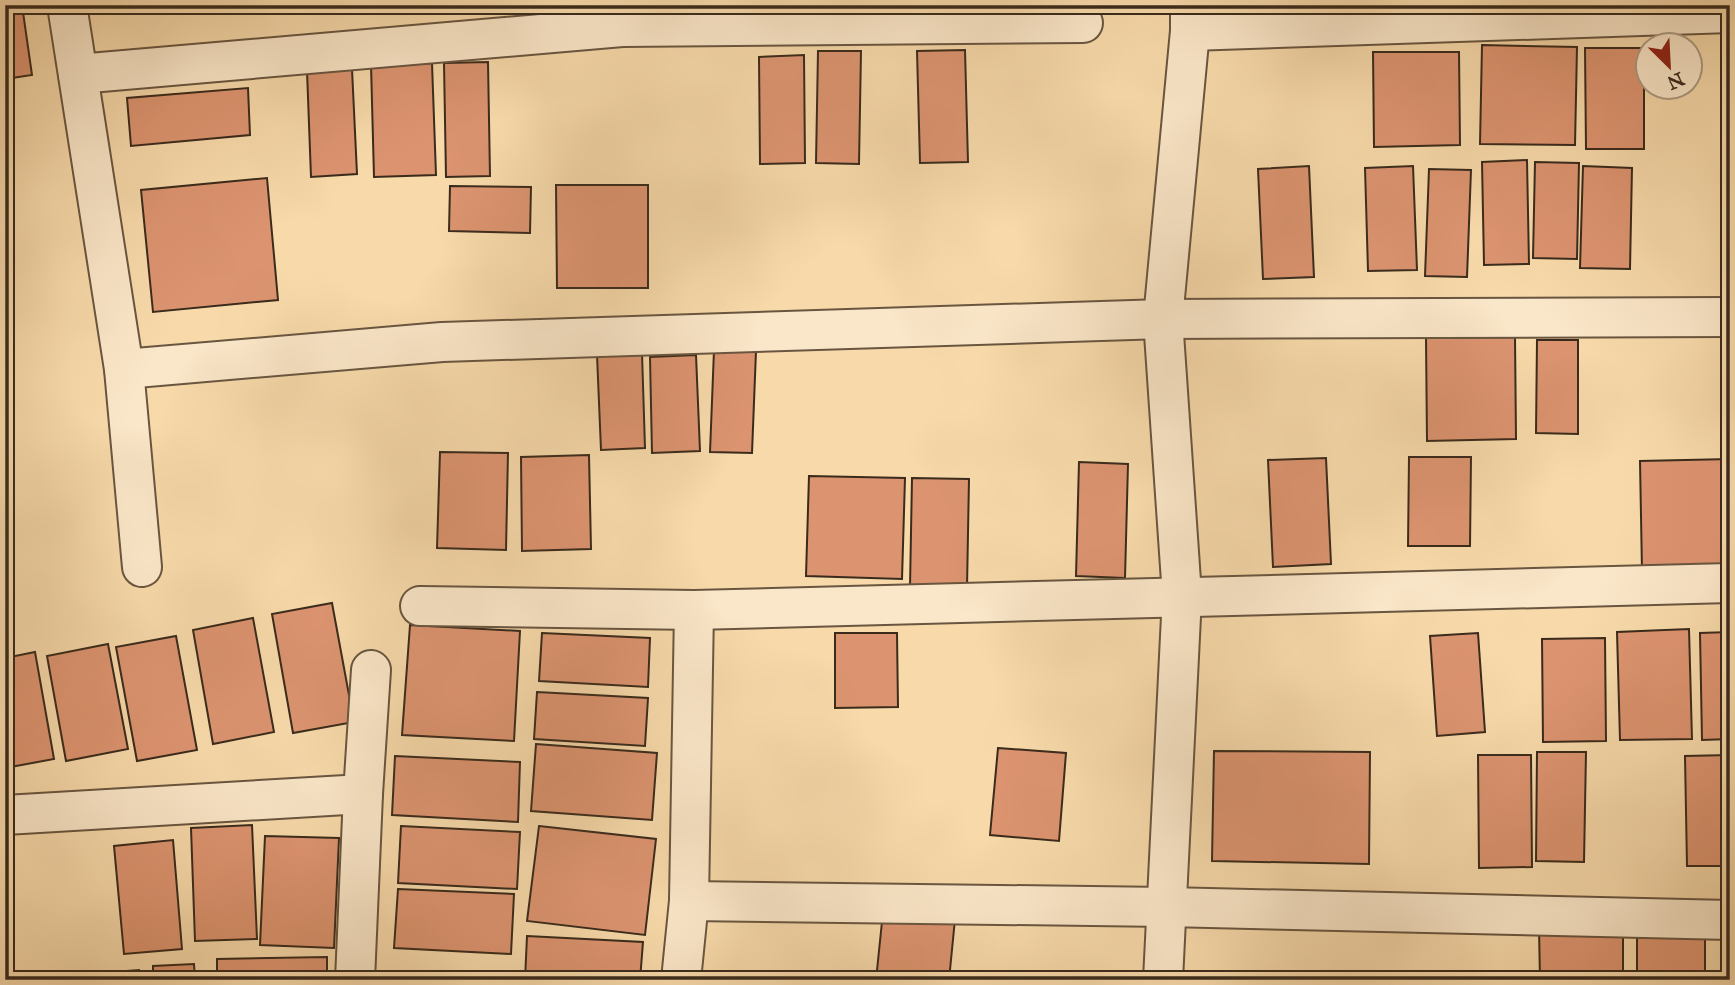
<svg xmlns="http://www.w3.org/2000/svg" width="1735" height="985" font-family="'IM FELL Great Primer',serif">
<rect width="100%" height="100%" fill="#f7d9aa"/>
<filter id="stains"><feTurbulence type="fractalNoise" baseFrequency=".00286" numOctaves="4"/><feColorMatrix values="0 0 0 0 .2 0 0 0 0 .09 0 0 0 0 .02 0 0 0 .5 -.17"/></filter>
<radialGradient id="worn" r=".72"><stop offset=".6" stop-color="#630" stop-opacity="0"/><stop offset="1" stop-color="#630" stop-opacity=".3"/></radialGradient>
<g fill="#dc9470" stroke="#3a2b1c" stroke-width="2">
<polygon points="5,5 22,5 32,75 5,79"/>
<polygon points="1482,45 1577,47 1575,145 1480,144"/>
<polygon points="1585,48 1644,48 1644,149 1586,149"/>
<polygon points="965,50 968,162 920,163 917,51"/>
<polygon points="818,51 861,51 859,164 816,163"/>
<polygon points="1373,52 1459,52 1460,145 1374,147"/>
<polygon points="804,55 805,163 760,164 759,57"/>
<polygon points="488,62 490,176 446,177 444,63"/>
<polygon points="432,63 436,175 374,177 371,65"/>
<polygon points="352,69 357,174 311,177 307,71"/>
<polygon points="248,88 250,135 131,146 127,98"/>
<polygon points="1527,160 1529,264 1484,265 1482,162"/>
<polygon points="1535,162 1579,163 1577,259 1533,258"/>
<polygon points="1309,166 1314,277 1263,279 1258,169"/>
<polygon points="1413,166 1417,270 1368,271 1365,168"/>
<polygon points="1583,166 1632,168 1630,269 1580,268"/>
<polygon points="1429,169 1471,170 1467,277 1425,276"/>
<polygon points="267,178 278,300 153,312 141,190"/>
<polygon points="556,185 648,185 648,288 557,288"/>
<polygon points="450,186 531,187 530,233 449,231"/>
<polygon points="1515,337 1516,439 1427,441 1426,338"/>
<polygon points="1537,340 1578,340 1578,434 1536,433"/>
<polygon points="714,350 756,351 752,453 710,452"/>
<polygon points="642,353 645,448 601,450 597,355"/>
<polygon points="696,355 700,451 652,453 650,357"/>
<polygon points="440,452 508,453 506,550 437,548"/>
<polygon points="589,455 591,549 522,551 521,457"/>
<polygon points="1409,457 1471,457 1470,546 1408,546"/>
<polygon points="1326,458 1331,564 1273,567 1268,460"/>
<polygon points="1730,459 1730,569 1642,571 1640,461"/>
<polygon points="1079,462 1128,464 1125,578 1076,576"/>
<polygon points="809,476 905,478 902,579 806,576"/>
<polygon points="912,478 969,479 967,588 910,587"/>
<polygon points="332,603 354,722 293,733 272,614"/>
<polygon points="253,618 274,732 213,744 193,630"/>
<polygon points="410,625 520,631 514,741 402,735"/>
<polygon points="1689,629 1692,739 1620,740 1617,632"/>
<polygon points="1730,632 1730,739 1702,740 1700,633"/>
<polygon points="542,633 650,638 648,687 539,681"/>
<polygon points="835,633 897,633 898,707 835,708"/>
<polygon points="1478,633 1485,732 1437,736 1430,636"/>
<polygon points="176,636 197,750 137,761 116,647"/>
<polygon points="1605,638 1606,741 1543,742 1542,639"/>
<polygon points="108,644 128,749 66,761 47,656"/>
<polygon points="35,652 54,759 5,768 5,658"/>
<polygon points="537,692 648,698 645,746 534,739"/>
<polygon points="536,744 657,753 652,820 531,811"/>
<polygon points="998,748 1066,753 1059,841 990,835"/>
<polygon points="1214,751 1370,752 1369,864 1212,861"/>
<polygon points="1537,752 1586,752 1584,862 1536,861"/>
<polygon points="1478,755 1531,755 1532,867 1479,868"/>
<polygon points="1730,755 1730,866 1687,866 1685,756"/>
<polygon points="395,756 520,762 518,822 392,815"/>
<polygon points="252,825 257,939 195,941 191,828"/>
<polygon points="401,826 520,832 517,889 398,883"/>
<polygon points="539,826 656,839 645,935 527,921"/>
<polygon points="265,836 339,838 334,948 260,945"/>
<polygon points="173,840 182,949 124,954 114,846"/>
<polygon points="398,889 514,894 511,954 394,948"/>
<polygon points="883,912 955,919 949,980 876,980"/>
<polygon points="1623,926 1623,980 1540,980 1539,928"/>
<polygon points="1730,929 1730,980 1722,980 1722,930"/>
<polygon points="1637,932 1705,933 1705,980 1637,980"/>
<polygon points="527,936 643,942 640,980 525,980"/>
<polygon points="327,957 327,980 217,980 217,959"/>
<polygon points="194,964 195,980 153,980 153,966"/>
<polygon points="139,970 140,980 100,980 99,973"/>
</g>
<g fill="none" stroke-linecap="round" stroke-linejoin="round">
<defs>
<g id="minor">
<polyline points="67,5 124,369 142,567"/>
<polyline points="1190,31 1730,13"/>
<polyline points="78,74 622,27 1083,23"/>
<polyline points="124,369 442,342 1163,319 1730,317"/>
<polyline points="420,606 694,610 1730,583"/>
<polyline points="5,815 363,794"/>
<polyline points="689,901 1167,907 1730,920"/>
<polyline points="355,980 363,794 371,670"/>
<polyline points="681,980 689,901 694,610"/>
<polyline points="1163,980 1182,596 1163,319 1190,31 1190,5"/>
</g>
</defs>
<use href="#minor" stroke="#695640" stroke-width="42"/>
<use href="#minor" stroke="#fae6c8" stroke-width="38"/>
</g>
<rect width="1735" height="985" fill="none" stroke="#f7d9aa" stroke-width="28"/>
<rect x="7" y="7" width="1721" height="971" fill="none" stroke="#3a2b1c" stroke-width="3.5"/>
<rect x="14" y="14" width="1707" height="957" fill="none" stroke="#3a2b1c" stroke-width="2"/>
<g transform="translate(1669 66) rotate(156)"><circle r="33" fill="#fae6c8" stroke="#ad9b83" stroke-width="2"/>
<path d="M0-5L12 26L0 18L-12 26Z" fill="#8f2418"/>
<text y="-10" font-size="19" font-weight="bold" text-anchor="middle" fill="#3a2b1c">N</text>
</g>
<rect width="100%" height="100%" filter="url(#stains)"/>
<rect width="100%" height="100%" fill="url(#worn)"/>
</svg>
